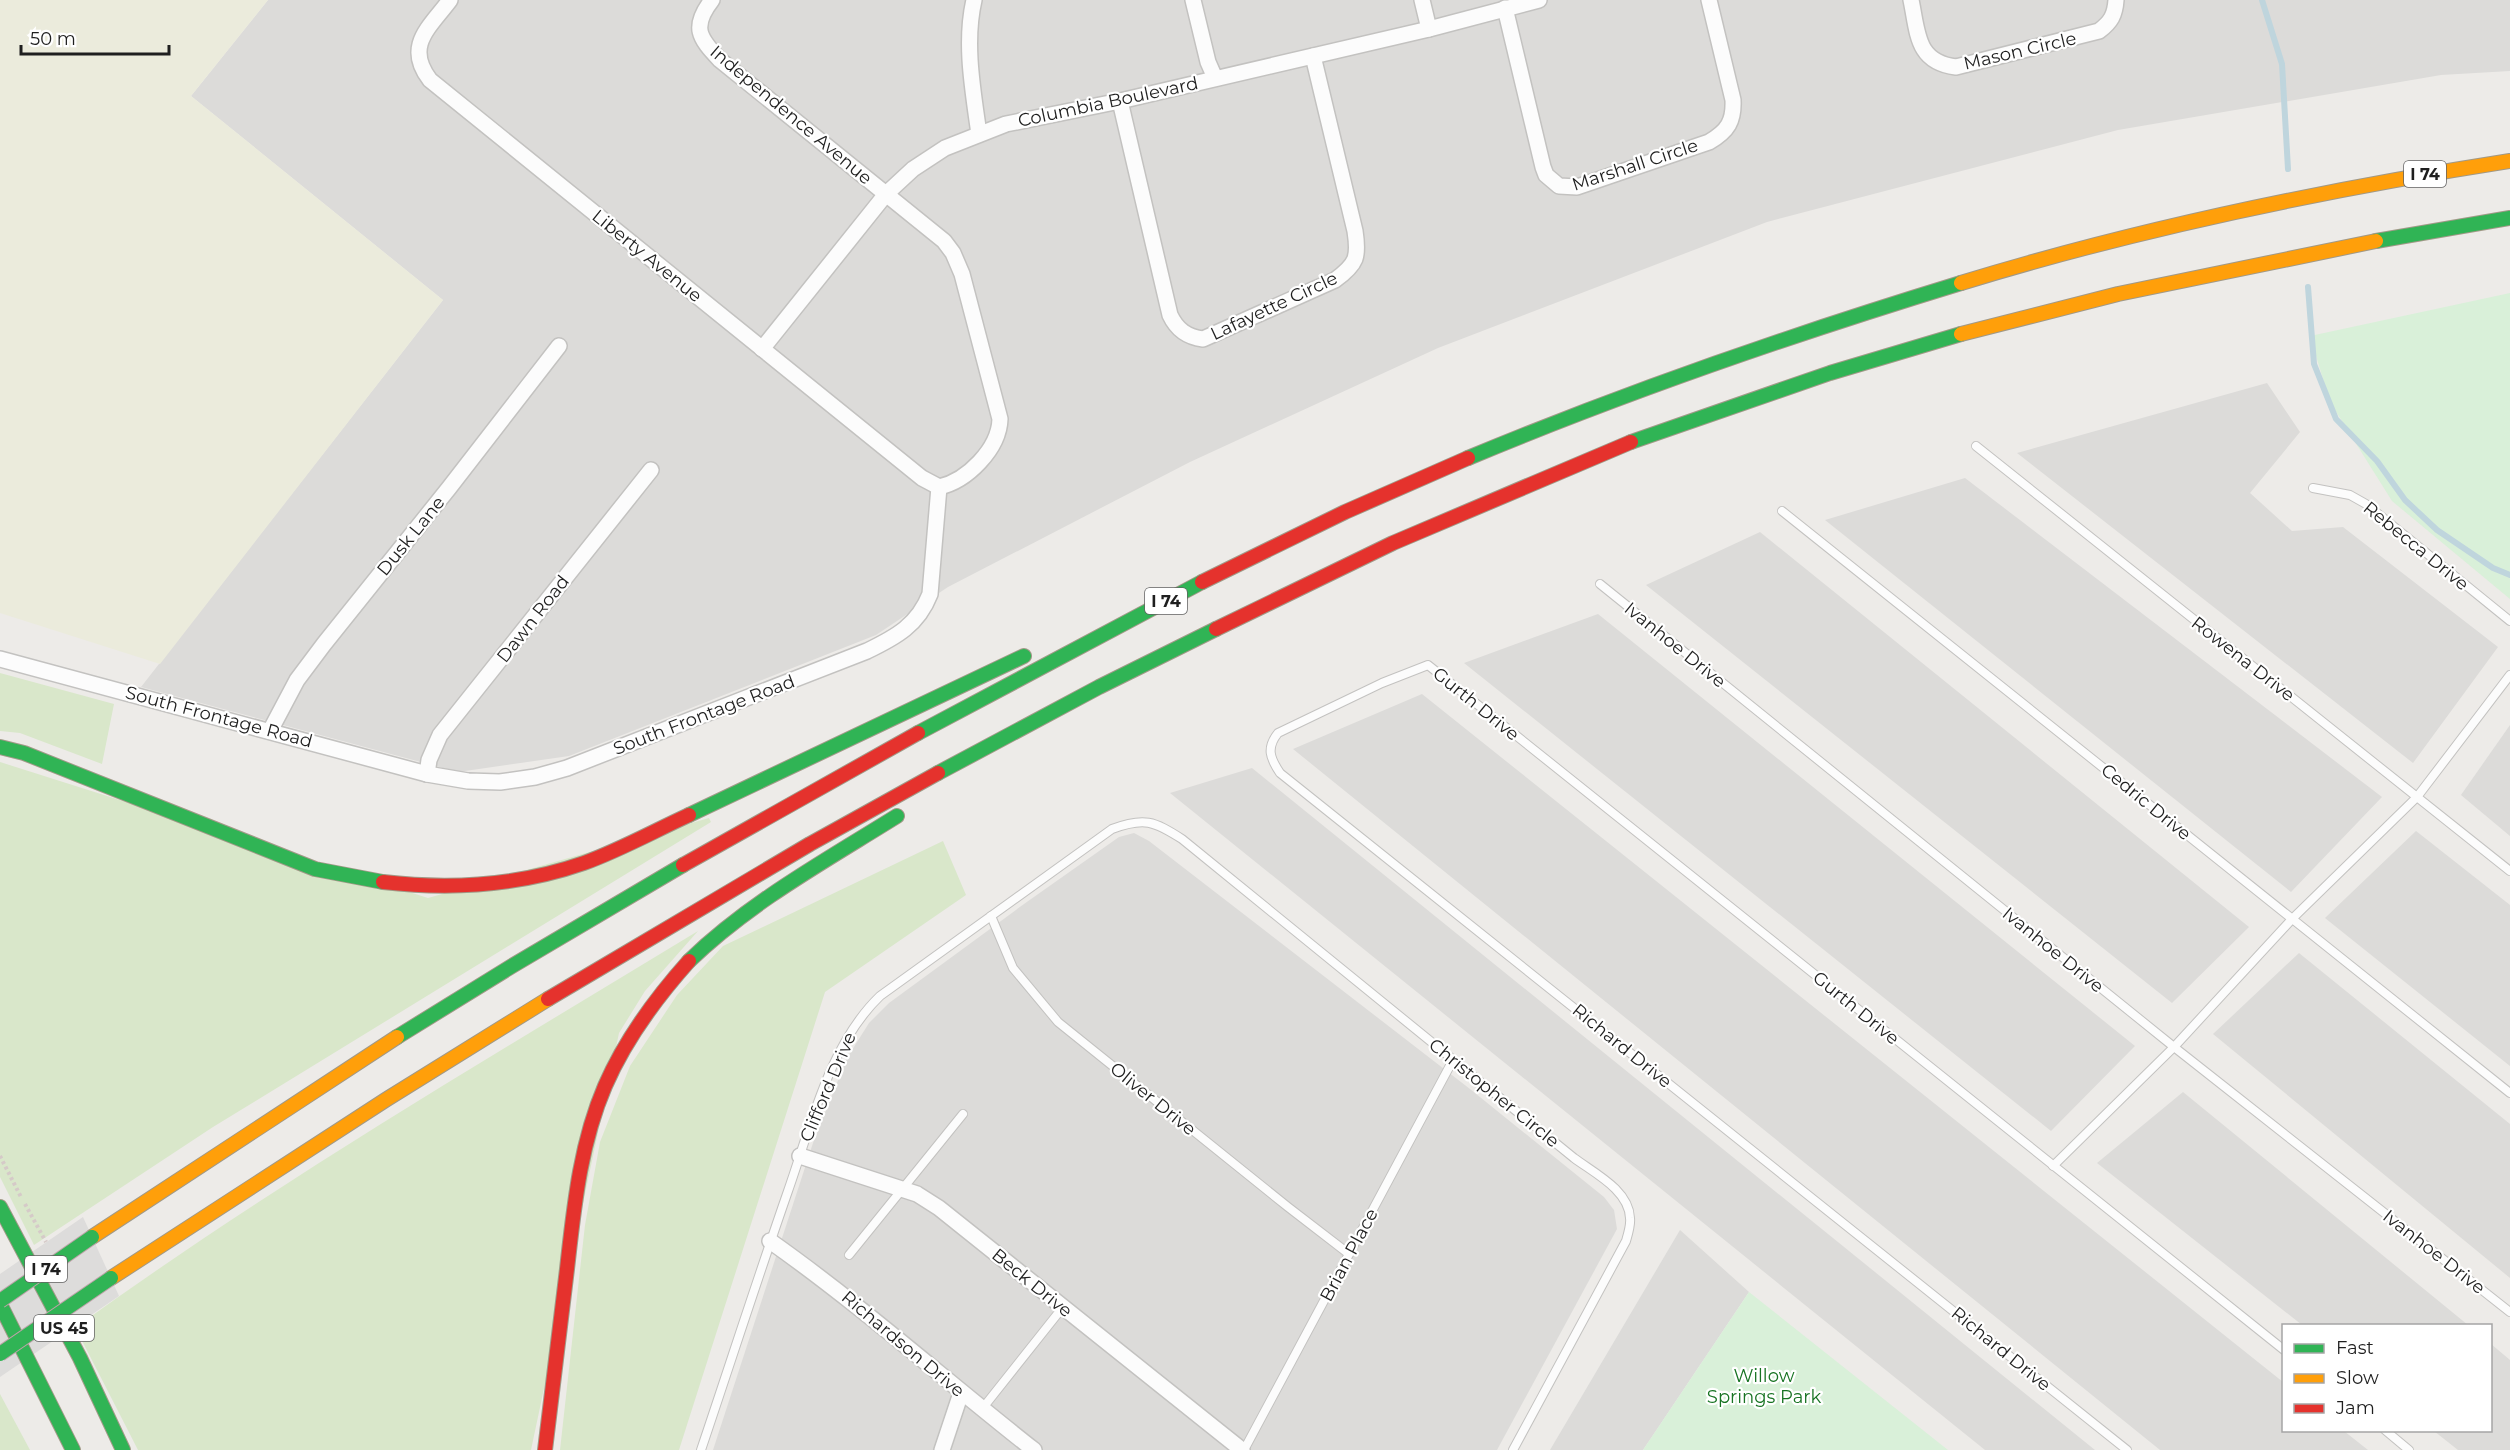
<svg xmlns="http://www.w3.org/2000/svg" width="2510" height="1450" font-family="Montserrat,sans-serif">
<rect width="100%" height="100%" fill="#edebe8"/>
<g fill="#dcdbd9">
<polygon points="268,0 2510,0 2510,71 2441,75 2118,130 1767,222 1438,348 1190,462 948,587 876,635 569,756 458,772 141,687 443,300 191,96"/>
<polygon points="2267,383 2300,432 2250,493 2292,531 2343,527 2498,647 2413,763 2017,453"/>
<polygon points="1965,478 2382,797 2291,892 1825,520"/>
<polygon points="1760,532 2249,927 2172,1003 1646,585"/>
<polygon points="1598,614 2135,1046 2051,1131 1464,663"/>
<polygon points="1422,694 2283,1382 2284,1430 2344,1431 2368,1450 2160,1450 1293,749"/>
<polygon points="2510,725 2510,836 2461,795"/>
<polygon points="1252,768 2095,1450 1985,1450 1170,793"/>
<polygon points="2416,831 2510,905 2510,1066 2325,918"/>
<polygon points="1134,833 1149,841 1470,1089 1604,1197 1614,1210 1617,1229 1497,1450 713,1450 813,1143 847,1058 869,1023 889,1003 1024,904 1119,837"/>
<polygon points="2299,953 2510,1124 2510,1278 2213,1034"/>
<polygon points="2183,1092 2468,1325 2302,1325 2097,1163"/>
<polygon points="1680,1230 1749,1292 1643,1450 1550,1450"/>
<polygon points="2491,1344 2510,1360 2510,1450 2458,1450 2434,1431 2490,1430"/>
</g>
<polygon fill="#ebebdc" points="0,0 268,0 191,96 443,300 160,664 0,613"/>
<g fill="#d9e7ca">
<polygon points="0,673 114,704 102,764 20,733 0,731"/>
<polygon points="0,762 428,898 709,818 711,822 213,1127 34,1245 0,1177"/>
<polygon points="943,841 966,895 825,992 679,1450 560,1450 585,1225 600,1142 630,1066 677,995 723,946"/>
<path d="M698,931L645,991L619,1033L531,1450H138L76,1329L79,1325C277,1182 489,1058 698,931Z"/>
<polygon points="0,1394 30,1450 0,1450"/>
</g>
<g fill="#d9f0d9">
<polygon points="2510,293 2510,599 2392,501 2330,402 2310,336"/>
<polygon points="1749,1292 1948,1450 1643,1450"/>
</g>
<polygon fill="#dddcdb" points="83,1217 119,1296 0,1377 0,1274"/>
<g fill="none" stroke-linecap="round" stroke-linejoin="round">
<g stroke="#bfd5dd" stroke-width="6">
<polyline points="2262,0 2282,64 2288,169"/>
<polyline points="2308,287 2314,364 2336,419 2377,461 2405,500 2437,530 2493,568 2510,575"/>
</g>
<defs>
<g id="lane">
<polyline points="1976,446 2510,871"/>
<polyline points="2313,488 2350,495 2366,504 2510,621"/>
<polyline points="1782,511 2510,1093"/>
<polyline points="1600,584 2174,1047 2510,1312"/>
<polyline points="991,916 1013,968 1058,1022 1288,1207 1349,1254"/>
<polyline points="2053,1166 2174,1047 2292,919 2417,797 2510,675"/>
<polyline points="849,1255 963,1114"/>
<polyline points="982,1409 1063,1307"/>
<polyline points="2385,1430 2409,1450"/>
<path d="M701,1450C730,1364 758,1277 788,1191C811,1126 829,1045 880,996L1112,829C1144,817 1154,821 1182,839L1574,1158C1594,1173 1629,1190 1630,1218C1631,1225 1628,1234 1626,1241L1513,1450"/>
<polyline points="1244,1450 1453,1060"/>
<path d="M2127,1450L1280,773C1270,758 1266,748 1278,733L1382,683L1428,665L2284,1350"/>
</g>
<g id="street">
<path d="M450,0C429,28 404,46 430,80L922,478L939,487"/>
<path d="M712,0C691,27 699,38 720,60L944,241L953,253L962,274L1000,419C999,449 967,481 939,487"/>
<path d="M974,0C964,43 973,91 979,134"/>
<polyline points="1193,0 1208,62 1215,78"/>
<polyline points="1422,0 1429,29"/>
<path d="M1911,0C1918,33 1916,62 1956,67L2099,31C2111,22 2115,15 2116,0"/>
<path d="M1505,8L1543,167L1546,175L1559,186L1577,187L1709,142C1728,131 1734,121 1733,100L1709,0"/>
<path d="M1120,101L1170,315C1177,330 1187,337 1203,339L1335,280C1357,264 1359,257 1355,231L1313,56"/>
<polyline points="762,349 886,194 913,169 945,148 1006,124 1120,101 1429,29 1539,0"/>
<path d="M0,659L427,774L468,781L500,782L535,777L567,768L867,651C896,637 918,625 930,594L939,487"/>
<polyline points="270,731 297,680 324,644 449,488 559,346"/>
<polyline points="427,774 429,760 440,735 651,470"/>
<polyline points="800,1156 917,1194 939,1208 1242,1450"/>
<path d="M770,1241C862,1306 946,1381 1034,1450"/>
<polyline points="942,1450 961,1393"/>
</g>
<g id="fast">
<polyline points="2376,241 2510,218"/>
<polyline points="1631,442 1830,373 1961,334"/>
<path d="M1468,458C1629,391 1794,334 1961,283"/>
<polyline points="918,733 1202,582"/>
<polyline points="0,747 24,753 315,869 383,882"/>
<polyline points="938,773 1099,687 1216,629"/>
<polyline points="689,815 1024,656"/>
<path d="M689,961C750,902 825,861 897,816"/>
<polyline points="397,1037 512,966 683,865"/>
<polyline points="0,1207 80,1358 123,1450"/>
<polyline points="0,1304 73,1450"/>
</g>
<g id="slow">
<path d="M1961,283C2140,228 2324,190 2510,161"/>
<polyline points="1961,334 2118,294 2376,241"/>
<polyline points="92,1237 397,1037"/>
<polyline points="111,1278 387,1099 548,999"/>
</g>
<g id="jam">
<polyline points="1202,582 1345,512 1468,458"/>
<polyline points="1216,629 1393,543 1631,442"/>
<polyline points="683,865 918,733"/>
<path d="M383,882C452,890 518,886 584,863C620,850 654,831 689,815"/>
<polyline points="548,999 810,844 938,773"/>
<path d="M545,1450C552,1390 560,1329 567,1269C574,1207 580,1144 605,1086C625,1040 655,999 689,961"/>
</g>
</defs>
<use href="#lane" stroke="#c3c2c0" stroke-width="10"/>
<use href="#street" stroke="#c3c2c0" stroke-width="18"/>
<use href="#fast" stroke="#a19987" stroke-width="16"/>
<use href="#slow" stroke="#a19987" stroke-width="16"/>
<use href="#jam" stroke="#a19987" stroke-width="16"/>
<g stroke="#d5cac8" stroke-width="4" stroke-dasharray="3 3" stroke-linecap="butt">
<polyline points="0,1156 21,1197"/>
<polyline points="25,1204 46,1242"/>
</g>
<use href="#lane" stroke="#fcfcfc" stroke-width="8"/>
<use href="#street" stroke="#fcfcfc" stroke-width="15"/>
<use href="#fast" stroke="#30b455" stroke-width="14"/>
<use href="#slow" stroke="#ff9f0a" stroke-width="14"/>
<use href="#jam" stroke="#e5322d" stroke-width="14"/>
<defs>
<g id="fast-bridge">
<polyline points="0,1301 92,1237"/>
<polyline points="0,1354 111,1278"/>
</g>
</defs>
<use href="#fast-bridge" stroke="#bfa2a9" stroke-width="16" stroke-linecap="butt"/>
<use href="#fast-bridge" stroke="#30b455" stroke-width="14"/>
</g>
<g text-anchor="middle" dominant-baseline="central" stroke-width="4.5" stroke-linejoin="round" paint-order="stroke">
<g fill="#fff" stroke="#626262" stroke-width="1.5">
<rect x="2404" y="161" width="42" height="26" rx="4.5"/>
<rect x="1145" y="588" width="42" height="26" rx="4.5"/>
<rect x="25" y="1256" width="42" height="26" rx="4.5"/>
<rect x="34" y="1315" width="60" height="26" rx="4.5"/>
</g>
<g font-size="16" font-weight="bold" fill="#1f1f1f">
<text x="2425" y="174">I 74</text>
<text x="1166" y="601">I 74</text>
<text x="46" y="1269">I 74</text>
<text x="64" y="1328">US 45</text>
</g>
<g font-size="18" fill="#1f1f1f" stroke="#fff">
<text transform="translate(2020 51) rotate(-13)">Mason Circle</text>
<text transform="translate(1108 102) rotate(-12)">Columbia Boulevard</text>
<text transform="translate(791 115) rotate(40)">Independence Avenue</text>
<text transform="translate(1635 165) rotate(-18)">Marshall Circle</text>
<text transform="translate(647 256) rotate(39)">Liberty Avenue</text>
<text transform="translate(1274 306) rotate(-25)">Lafayette Circle</text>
<text transform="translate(411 536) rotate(-51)">Dusk Lane</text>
<text transform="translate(2416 546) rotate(39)">Rebecca Drive</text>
<text transform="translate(533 619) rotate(-52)">Dawn Road</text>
<text transform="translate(1675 645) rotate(39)">Ivanhoe Drive</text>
<text transform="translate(2243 659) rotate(38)">Rowena Drive</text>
<text transform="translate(1476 704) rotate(39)">Gurth Drive</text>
<text transform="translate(704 715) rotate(-21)">South Frontage Road</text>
<text transform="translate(219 717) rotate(15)">South Frontage Road</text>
<text transform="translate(2146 802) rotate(39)">Cedric Drive</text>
<text transform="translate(2053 950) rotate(39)">Ivanhoe Drive</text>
<text transform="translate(1856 1008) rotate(39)">Gurth Drive</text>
<text transform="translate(1622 1046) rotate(39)">Richard Drive</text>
<text transform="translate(828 1087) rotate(-67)">Clifford Drive</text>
<text transform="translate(1494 1093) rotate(39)">Christopher Circle</text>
<text transform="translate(1153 1099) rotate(39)">Oliver Drive</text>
<text transform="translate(2434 1252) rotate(38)">Ivanhoe Drive</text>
<text transform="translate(1349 1255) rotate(-62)">Brian Place</text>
<text transform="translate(1032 1283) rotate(39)">Beck Drive</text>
<text transform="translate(903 1344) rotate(40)">Richardson Drive</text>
<text transform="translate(2001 1349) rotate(39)">Richard Drive</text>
</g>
<g font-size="18" fill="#177322" stroke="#fff">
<text x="1764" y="1376">Willow<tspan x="1764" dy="21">Springs Park</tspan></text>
</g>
</g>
<rect x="2282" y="1324" width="210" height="108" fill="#ffffff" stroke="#a5a5a5" stroke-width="1.5"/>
<rect x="2294" y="1344" width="30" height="9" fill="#30b455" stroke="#a5a5a5" stroke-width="1.5"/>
<text x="2336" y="1354" font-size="18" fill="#1f1f1f">Fast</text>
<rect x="2294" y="1374" width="30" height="9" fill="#ff9f0a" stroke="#a5a5a5" stroke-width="1.5"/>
<text x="2336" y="1384" font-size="18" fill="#1f1f1f">Slow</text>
<rect x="2294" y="1404" width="30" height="9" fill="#e5322d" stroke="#a5a5a5" stroke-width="1.5"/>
<text x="2336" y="1414" font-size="18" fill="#1f1f1f">Jam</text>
<path d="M21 45v9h148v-9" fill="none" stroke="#1f1f1f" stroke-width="3"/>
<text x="30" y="45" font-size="18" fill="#1f1f1f" stroke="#ffffff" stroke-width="4.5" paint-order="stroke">50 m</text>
</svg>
